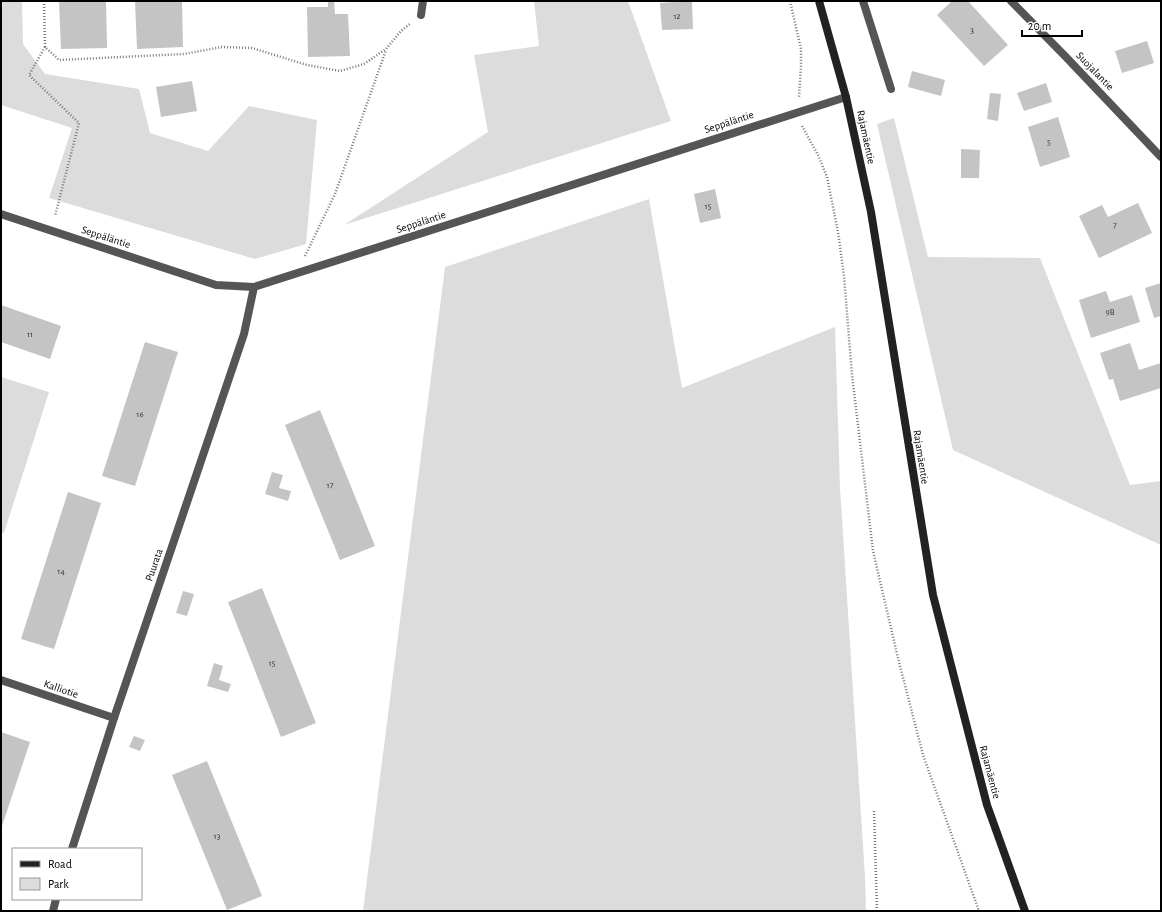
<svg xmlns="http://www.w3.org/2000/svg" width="1162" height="912" font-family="'Alegreya Sans',sans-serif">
<rect width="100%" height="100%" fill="#fff"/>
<g fill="#dcdcdc">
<polygon points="1,1 22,1 23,44 45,74 139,89 150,133 208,151 249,106 317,120 306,244 255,259 49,198 72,128 1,105"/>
<polygon points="534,1 628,1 671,121 344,225 488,132 474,55 539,46"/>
<polygon points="894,118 928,257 1040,258 1130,485 1161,481 1161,545 953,450 877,124"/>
<polygon points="649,199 682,388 835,327 840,488 865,877 866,911 363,911 445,267"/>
<polygon points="1,377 49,392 4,533 1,532"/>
</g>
<g fill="#c4c4c4">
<polygon points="59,1 106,1 107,48 61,49"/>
<polygon points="135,1 182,1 183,47 137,49"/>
<polygon points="328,1 334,1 335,14 348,14 350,56 308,57 307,7 328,7"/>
<polygon points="692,1 693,29 662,30 660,3"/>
<polygon points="952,1 968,1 1008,45 984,66 937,15"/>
<polygon points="1147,41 1154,63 1122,73 1115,51"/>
<polygon points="912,71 945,80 941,96 908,87"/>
<polygon points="192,81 197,111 161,117 156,87"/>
<polygon points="1046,83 1052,102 1024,111 1017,93"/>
<polygon points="990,93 1001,94 998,121 987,119"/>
<polygon points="1058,117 1070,157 1040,167 1028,127"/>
<polygon points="961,149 980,150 979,178 961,178"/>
<polygon points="715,189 721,218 700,223 694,194"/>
<polygon points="1138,203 1152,233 1099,258 1079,216 1102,205 1108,217"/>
<polygon points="1161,283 1161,316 1154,318 1145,288"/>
<polygon points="1106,291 1110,302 1132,295 1140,322 1091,338 1079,300"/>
<polygon points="1,305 61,326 50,359 1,342"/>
<polygon points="145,342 178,352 135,486 102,476"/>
<polygon points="1130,343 1139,370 1161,363 1161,388 1120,401 1113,379 1109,380 1100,353"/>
<polygon points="320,410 375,546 340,560 285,425"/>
<polygon points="272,472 283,475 279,488 291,491 288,501 265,494"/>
<polygon points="68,492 101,503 54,649 21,639"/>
<polygon points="262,588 316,723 281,737 228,602"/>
<polygon points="183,591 194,594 187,616 176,613"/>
<polygon points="214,663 223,666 219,680 231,684 228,692 207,686"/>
<polygon points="1,732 30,742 1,829"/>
<polygon points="134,736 145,740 140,751 129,747"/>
<polygon points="207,761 262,896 227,910 172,775"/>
</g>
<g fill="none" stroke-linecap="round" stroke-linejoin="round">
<g stroke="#777" stroke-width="2.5" stroke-dasharray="1 2" stroke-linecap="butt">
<polyline points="44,1 45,47 59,60 184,54 222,47 252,48 307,65 340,71 364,64 386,49 401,31 411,23"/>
<polyline points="790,1 801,49 801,67 799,97"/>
<polyline points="45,47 29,75 79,123 55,216"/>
<polyline points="802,126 818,155 827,177 838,232 844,276 852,375 873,551 898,658 923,755 979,911"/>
<polyline points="305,256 335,194 386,50"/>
<polyline points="874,811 877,911"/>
</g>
<g stroke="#555" stroke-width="8">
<polyline points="863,1 891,89"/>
<polyline points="421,15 423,1"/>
</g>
<g stroke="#555" stroke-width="8">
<polyline points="1011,1 1064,55 1161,157"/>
<polyline points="1,214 216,285 254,287 846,97"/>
<polyline points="1,680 114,718"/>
<polyline points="72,849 114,718 244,334 254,287"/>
<polyline points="53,911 56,899"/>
</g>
<polyline stroke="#222" stroke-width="8" points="819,1 846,97 871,212 933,595 987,805 1025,911"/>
</g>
<g text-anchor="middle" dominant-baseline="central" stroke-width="3" stroke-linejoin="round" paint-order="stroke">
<g font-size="9" fill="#313131">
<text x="677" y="16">12</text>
<text x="972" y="30">3</text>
<text x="1049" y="142">5</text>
<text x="708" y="206">15</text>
<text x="1115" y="225">7</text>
<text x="1110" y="312">9B</text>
<text x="30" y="334">11</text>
<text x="140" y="414">16</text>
<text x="330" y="485">17</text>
<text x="61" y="571">14</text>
<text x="272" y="663">15</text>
<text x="217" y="836">13</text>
</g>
<g font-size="11" fill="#000" stroke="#fff">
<text transform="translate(1095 71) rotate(46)">Suojalantie</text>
<text transform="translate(729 122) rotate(-18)">Seppäläntie</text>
<text transform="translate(866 137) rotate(78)">Rajamäentie</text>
<text transform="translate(421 222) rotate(-18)">Seppäläntie</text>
<text transform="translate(106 237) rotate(18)">Seppäläntie</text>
<text transform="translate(921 457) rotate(81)">Rajamäentie</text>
<text transform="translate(154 565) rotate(-71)">Puurata</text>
<text transform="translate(61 689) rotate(19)">Kalliotie</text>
<text transform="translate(990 772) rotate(75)">Rajamäentie</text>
</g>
</g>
<rect width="1162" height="912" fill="none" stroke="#000000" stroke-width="4"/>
<rect x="12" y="848" width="130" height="52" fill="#ffffff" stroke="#999999"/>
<rect x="20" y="861" width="20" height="6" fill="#222222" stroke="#999999"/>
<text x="48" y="868" font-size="12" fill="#000000">Road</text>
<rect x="20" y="878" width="20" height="12" fill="#dcdcdc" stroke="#999999"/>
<text x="48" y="888" font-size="12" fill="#000000">Park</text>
<path d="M1022 30v6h60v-6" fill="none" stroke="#000000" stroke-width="2"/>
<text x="1028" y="30" font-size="12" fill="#000000" stroke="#ffffff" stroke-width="3" paint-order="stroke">20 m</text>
</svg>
